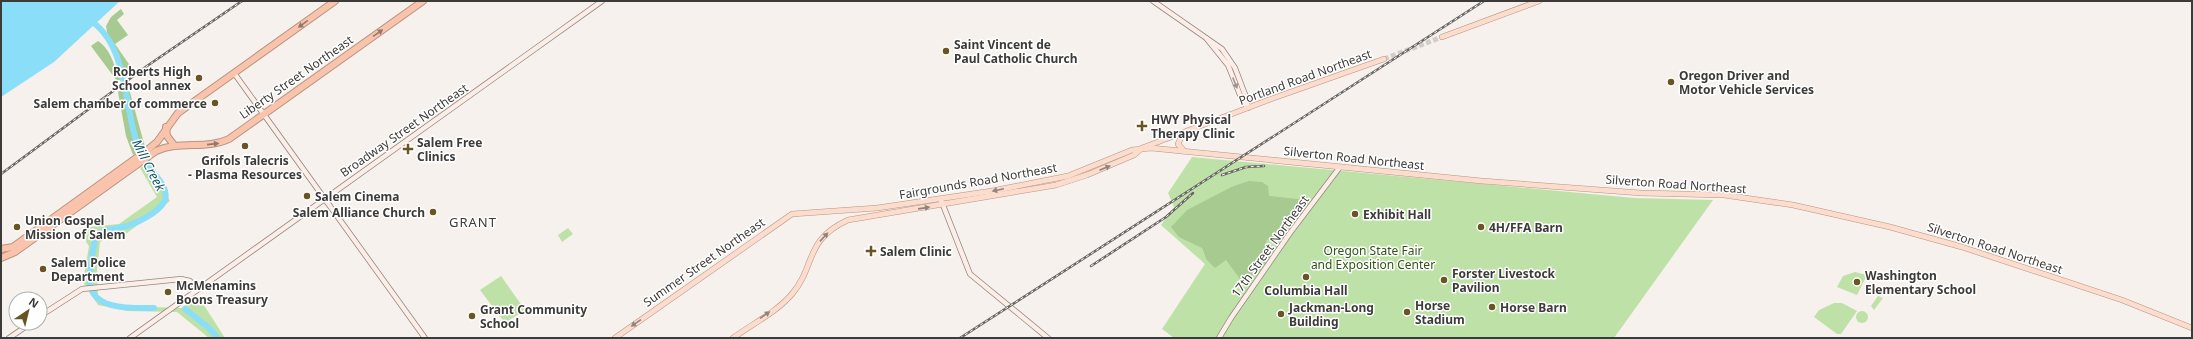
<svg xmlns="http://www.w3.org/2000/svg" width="2193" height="339" font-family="'Noto Sans',sans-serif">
<rect width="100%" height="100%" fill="#f6f1ec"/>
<g fill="#bee1a8" fill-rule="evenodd">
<path d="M1192,157L1634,198L1713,200L1614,338H1174L1162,329L1205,264L1161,225L1174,207L1168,193ZM1248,181L1269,196L1299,210C1293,225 1241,257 1224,259C1218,260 1212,259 1206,259L1188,210L1233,186Z"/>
<polygon points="151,160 170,201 123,236 111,236 100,242 97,270 98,295 108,302 126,306 182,308 198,296 225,338 209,338 177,312 127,311 98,305 83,282 89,246 86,242 88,227 119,224 157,197 140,168"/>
<polygon points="568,228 573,234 562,242 558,235"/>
<polygon points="1855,272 1867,275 1857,295 1837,287 1843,276"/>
<polygon points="501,276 525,310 505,323 480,290"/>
<polygon points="1878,296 1883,298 1874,310 1871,306"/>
<polygon points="1834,303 1842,303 1857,311 1841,334 1837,334 1814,317 1819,310"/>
<circle cx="1862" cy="317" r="6"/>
</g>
<g fill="#a6ca8f">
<polygon points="121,9 124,14 117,20 128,35 115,44 133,70 126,75 118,54 109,44 106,26 111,17"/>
<path d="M98,41C112,50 113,66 121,79L117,81L91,46Z"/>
<polygon points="128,85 145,147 133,155 126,136 118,92"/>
<polygon points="1248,181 1262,182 1268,186 1269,196 1307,200 1296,217 1275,241 1266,240 1270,256 1257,274 1240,279 1226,260 1215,268 1206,259 1202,248 1179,237 1171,227 1187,210 1233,186"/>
</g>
<polygon fill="#8bdef7" points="1,1 120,1 54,62 1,97"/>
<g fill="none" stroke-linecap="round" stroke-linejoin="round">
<g stroke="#8bdef7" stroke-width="6">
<path d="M88,19C133,46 121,118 144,160C150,172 172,187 164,202C158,213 134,225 122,227C115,229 105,229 99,233L95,239C93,252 89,268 90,282C91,311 134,308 154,308"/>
<polyline points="185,309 209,328 218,338"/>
</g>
<polyline stroke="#d1cdc8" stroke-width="5" stroke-dasharray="5 2.5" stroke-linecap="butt" points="1384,59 1442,37"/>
<defs>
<g id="secondary">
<polyline points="1153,1 1222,49 1235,68 1246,97 1248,108"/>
<polyline points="1207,39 1228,65 1242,100 1247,107"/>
<polyline points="234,73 425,338"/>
<polyline points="941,200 970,274 1048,338"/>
<polyline points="40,316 82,289 181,279 190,281 198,289"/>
<polyline points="9,338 31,323"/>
<polyline points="130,338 602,1"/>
<polyline points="1219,338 1231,318 1290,233 1340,167"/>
</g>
<g id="primary">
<polyline points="1442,37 1539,1"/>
<polyline points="1183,133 1178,144 1184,151"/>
<polyline points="615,338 792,214 877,208 992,191 1068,176 1132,150 1151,148 1482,181 1641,193 1724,195 1793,205 1890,227 1962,247 2122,300 2192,328"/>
<path d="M733,338C752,324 777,312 792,294C816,266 804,240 848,220L1056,185L1087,175L1134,155L1142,148L1271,99L1384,59"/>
</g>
<g id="highway">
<polyline points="166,127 167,136 174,145"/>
<polyline points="1,249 13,247 146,151 157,142 178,113 335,1"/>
<path d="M1,258L15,252L156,151C180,140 206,150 229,139L423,1"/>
</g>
</defs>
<use href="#secondary" stroke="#8d8984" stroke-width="6"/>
<use href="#primary" stroke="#b79483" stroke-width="6"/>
<use href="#highway" stroke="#b79483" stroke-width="8"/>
<use href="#secondary" stroke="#fdede6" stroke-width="4.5"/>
<use href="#primary" stroke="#fbdccd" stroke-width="5"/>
<use href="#highway" stroke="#f9c4ab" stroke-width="6"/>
<defs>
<g id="rail">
<polyline points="1,174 147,66 242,1"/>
<polyline points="1222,175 1246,167 1264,166"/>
<polyline points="1091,266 1166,217 1193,193"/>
<polyline points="960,338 1484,1"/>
</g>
</defs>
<use href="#rail" stroke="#696664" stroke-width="2.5"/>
<use href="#rail" stroke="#fff" stroke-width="1" stroke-dasharray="3" stroke-linecap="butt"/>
</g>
<defs><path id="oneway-solid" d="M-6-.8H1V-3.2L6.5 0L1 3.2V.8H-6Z"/></defs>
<g fill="#92796c">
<use href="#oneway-solid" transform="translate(303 24) rotate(144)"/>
<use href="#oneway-solid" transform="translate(378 33) rotate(-35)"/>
<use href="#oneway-solid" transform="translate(213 144) rotate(-6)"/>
</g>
<use fill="#9d9490" href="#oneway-solid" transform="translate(1235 83) rotate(68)"/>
<g fill="#92837c">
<use href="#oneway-solid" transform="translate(1105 168) rotate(-23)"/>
<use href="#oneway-solid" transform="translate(998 190) rotate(168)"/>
<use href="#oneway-solid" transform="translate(924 208) rotate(-8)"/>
<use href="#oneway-solid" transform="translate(824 237) rotate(-47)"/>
<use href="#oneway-solid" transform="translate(765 315) rotate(-35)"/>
<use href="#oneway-solid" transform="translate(636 323) rotate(145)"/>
</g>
<g fill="#695524" stroke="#fff" stroke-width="1.5">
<circle cx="946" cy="51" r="4"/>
<circle cx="199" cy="78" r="4"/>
<circle cx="1671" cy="82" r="4"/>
<circle cx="215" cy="103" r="4"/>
<path d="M1140 120h4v4h4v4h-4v4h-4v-4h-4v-4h4z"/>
<circle cx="245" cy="146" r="4"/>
<path d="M406 143h4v4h4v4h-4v4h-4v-4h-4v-4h4z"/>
<circle cx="307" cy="196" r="4"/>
<circle cx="433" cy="212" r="4"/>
<circle cx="1355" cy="214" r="4"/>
<circle cx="17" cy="227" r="4"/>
<circle cx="1481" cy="227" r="4"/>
<path d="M869 245h4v4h4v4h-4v4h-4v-4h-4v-4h4z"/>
<circle cx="43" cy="269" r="4"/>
<circle cx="1306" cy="277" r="4"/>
<circle cx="1444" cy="280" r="4"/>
<circle cx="1857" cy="282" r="4"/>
<circle cx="168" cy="292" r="4"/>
<circle cx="1492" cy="307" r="4"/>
<circle cx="1407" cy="312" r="4"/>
<circle cx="1281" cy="314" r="4"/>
<circle cx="472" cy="316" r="4"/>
</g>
<g text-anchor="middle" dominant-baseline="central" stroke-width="3" stroke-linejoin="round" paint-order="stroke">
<g font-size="12" font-weight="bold" fill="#3d3b39" stroke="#fff" text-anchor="start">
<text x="954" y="44">Saint Vincent de<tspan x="954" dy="14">Paul Catholic Church</tspan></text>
<text x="191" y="71" text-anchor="end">Roberts High<tspan x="191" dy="14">School annex</tspan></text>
<text x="1679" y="75">Oregon Driver and<tspan x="1679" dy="14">Motor Vehicle Services</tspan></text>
<text x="207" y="103" text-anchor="end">Salem chamber of commerce</text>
<text x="1151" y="119">HWY Physical<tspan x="1151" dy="14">Therapy Clinic</tspan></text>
<text x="417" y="142">Salem Free<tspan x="417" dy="14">Clinics</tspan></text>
<text x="245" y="160" text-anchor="middle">Grifols Talecris<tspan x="245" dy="14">- Plasma Resources</tspan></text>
<text x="315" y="196">Salem Cinema</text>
<text x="425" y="212" text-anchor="end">Salem Alliance Church</text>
<text x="1363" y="214">Exhibit Hall</text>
<text x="25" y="220">Union Gospel<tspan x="25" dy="14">Mission of Salem</tspan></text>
<text x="1489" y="227">4H/FFA Barn</text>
<text x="880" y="251">Salem Clinic</text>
<text x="51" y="262">Salem Police<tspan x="51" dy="14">Department</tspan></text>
<text x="1452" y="273">Forster Livestock<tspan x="1452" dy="14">Pavilion</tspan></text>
<text x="1865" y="275">Washington<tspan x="1865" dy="14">Elementary School</tspan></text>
<text x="176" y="285">McMenamins<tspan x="176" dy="14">Boons Treasury</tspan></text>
<text x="1306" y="290" text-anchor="middle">Columbia Hall</text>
<text x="1415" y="305">Horse<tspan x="1415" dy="14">Stadium</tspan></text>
<text x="1289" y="307">Jackman-Long<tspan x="1289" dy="14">Building</tspan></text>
<text x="1500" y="307">Horse Barn</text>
<text x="480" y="309">Grant Community<tspan x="480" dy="14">School</tspan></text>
</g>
<g font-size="12" fill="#3d3b39" stroke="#fff">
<text transform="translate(296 77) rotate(-35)">Liberty Street Northeast</text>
<text transform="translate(1305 77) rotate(-20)">Portland Road Northeast</text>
<text transform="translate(404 130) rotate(-35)">Broadway Street Northeast</text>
<text transform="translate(1354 158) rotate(6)">Silverton Road Northeast</text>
<text transform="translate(978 181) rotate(-10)">Fairgrounds Road Northeast</text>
<text transform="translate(1676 184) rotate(4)">Silverton Road Northeast</text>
<text transform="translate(1270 246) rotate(-54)">17th Street Northeast</text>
<text transform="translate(1995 248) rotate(18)">Silverton Road Northeast</text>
<text transform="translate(704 262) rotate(-35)">Summer Street Northeast</text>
</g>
<g font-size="12" fill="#315116" stroke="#fff">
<text x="1373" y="250">Oregon State Fair<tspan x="1373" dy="14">and Exposition Center</tspan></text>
</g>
<g font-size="13" font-style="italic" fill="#13596b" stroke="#fff">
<text transform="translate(149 165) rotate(63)">Mill Creek</text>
</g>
<g font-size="13" letter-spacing="1" fill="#3d3b39" stroke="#fff">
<text x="473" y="222">GRANT</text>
</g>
</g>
<rect width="2193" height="339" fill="none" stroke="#3d3b39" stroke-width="4"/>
<g transform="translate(28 311) rotate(35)"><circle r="19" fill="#ffffff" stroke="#b1b1b0"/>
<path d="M0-3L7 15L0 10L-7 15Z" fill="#695524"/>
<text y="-6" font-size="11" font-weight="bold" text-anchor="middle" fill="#3d3b39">N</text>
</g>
</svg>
